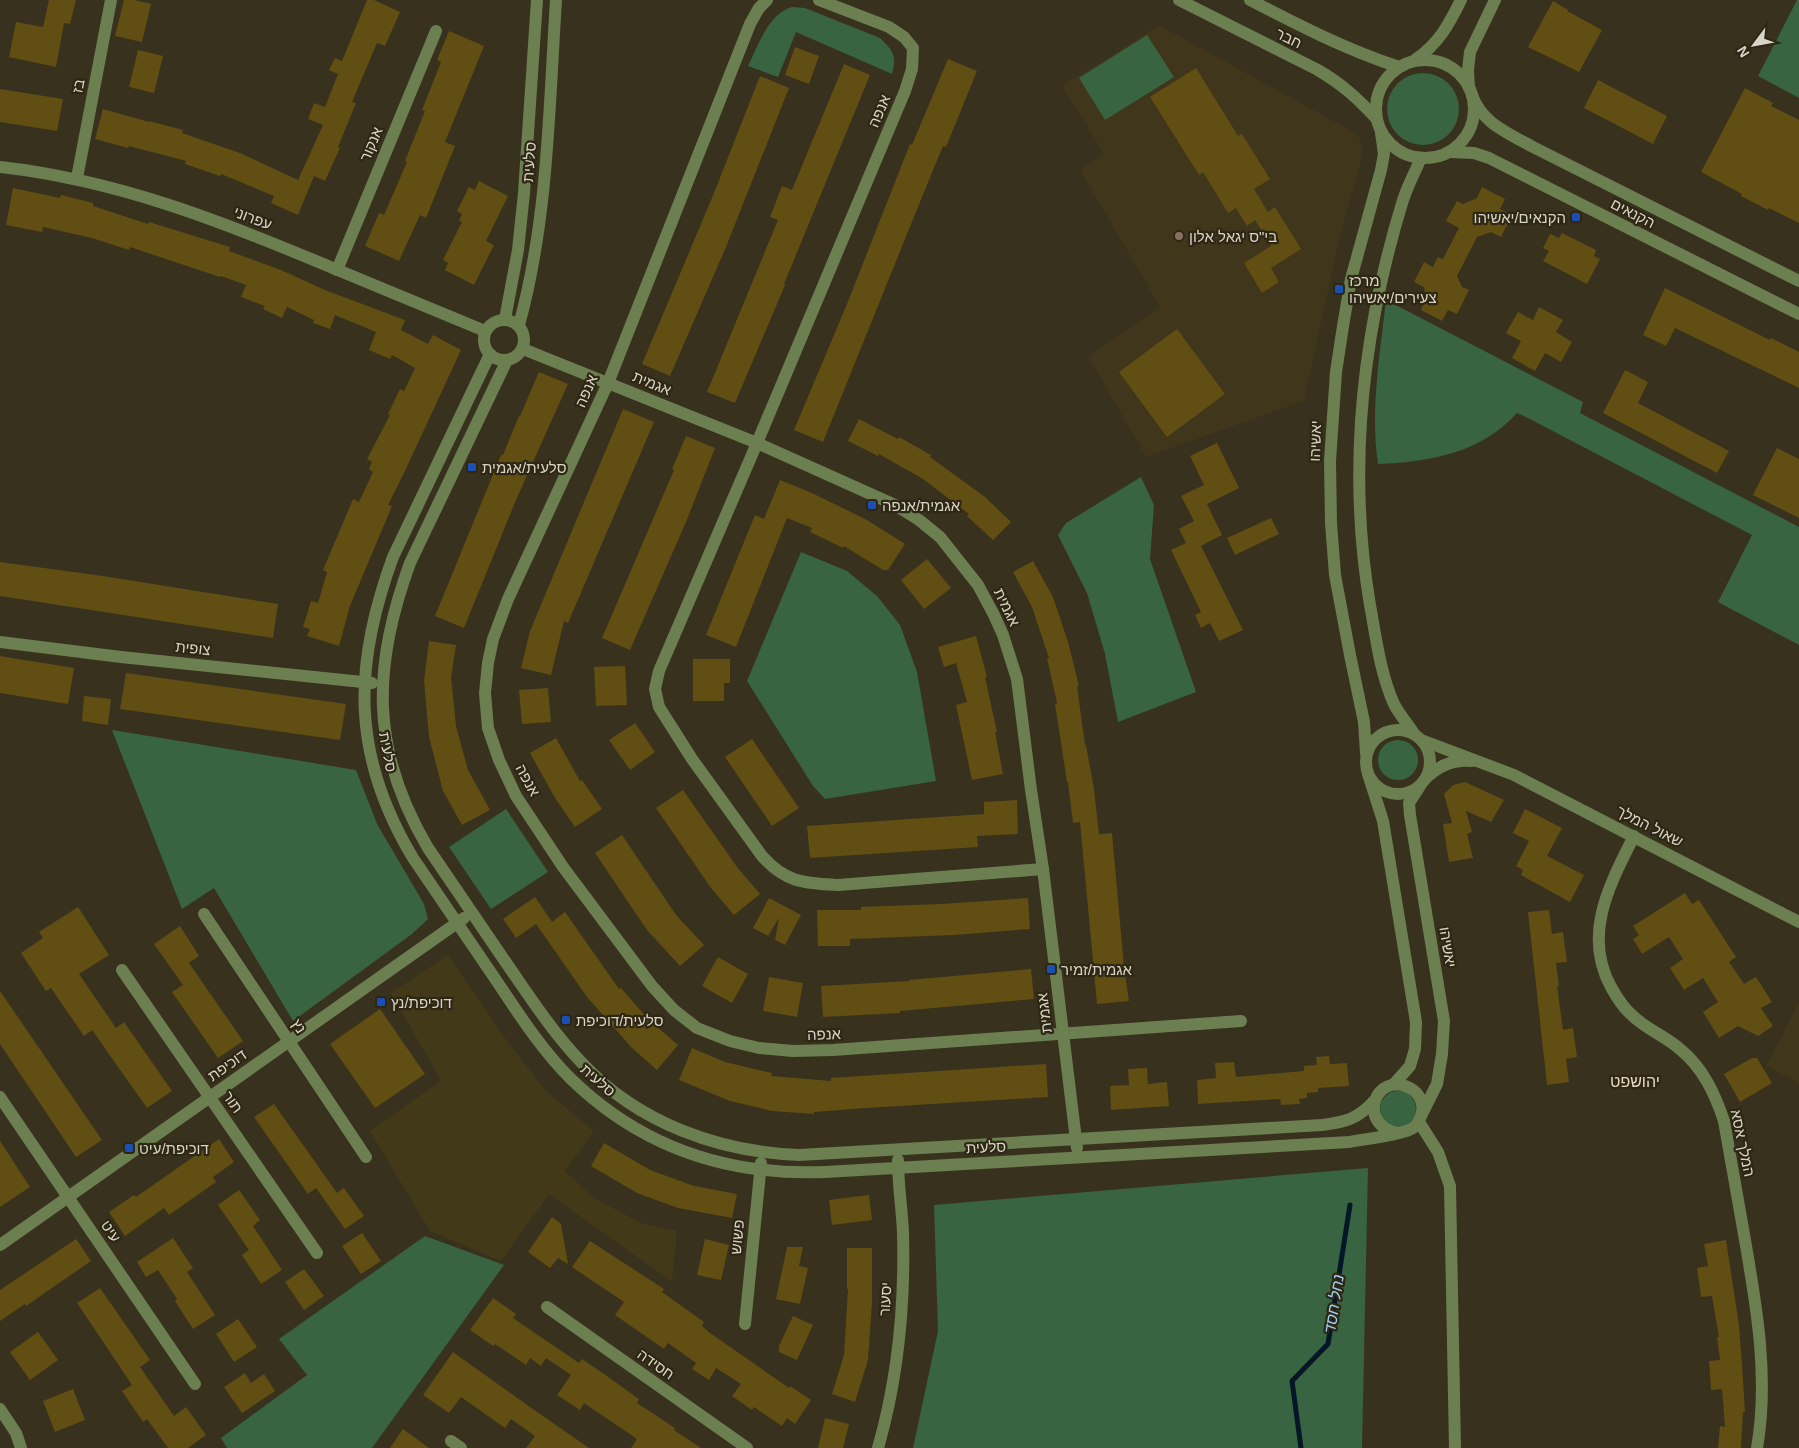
<svg xmlns="http://www.w3.org/2000/svg" width="1799" height="1448" font-family="Helvetica,'Noto Sans Hebrew',sans-serif">
<rect width="100%" height="100%" fill="#38311d"/>
<g fill="#40361b">
<polygon points="1159,25 1357,134 1363,146 1361,161 1340,236 1304,401 1146,457 1088,356 1160,307 1080,170 1104,154 1062,86"/>
<polygon points="1799,1002 1799,1083 1766,1066"/>
</g>
<g fill="#386441">
<polygon points="1797,0 1799,0 1799,98 1758,76"/>
<path d="M792,7L805,8L880,38C893,51 897,55 892,74L796,32L778,77L748,66C758,46 768,14 792,7Z"/>
<polygon points="1147,35 1174,77 1105,120 1079,78"/>
<circle cx="1423" cy="109" r="36"/>
<path d="M1386,300L1583,402L1580,413L1799,527V645L1718,602L1752,535L1522,415L1517,413C1481,453 1430,462 1378,464C1370,410 1380,354 1386,300Z"/>
<polygon points="1141,477 1154,505 1150,559 1196,692 1118,722 1105,654 1087,593 1058,535 1066,523"/>
<polygon points="801,552 847,571 877,596 900,625 917,672 936,781 825,799 813,786 747,681"/>
<polygon points="112,730 356,770 377,824 424,904 428,919 412,934 293,1021 214,888 182,909"/>
<circle cx="1398" cy="760" r="20"/>
<polygon points="506,809 548,872 491,909 449,847"/>
<circle cx="1398" cy="1109" r="18"/>
<polygon points="1368,1168 1362,1448 913,1448 938,1331 934,1205"/>
<polygon points="425,1236 504,1265 372,1448 227,1448 221,1438 307,1375 279,1339"/>
</g>
<polygon fill="#423919" points="448,955 505,1038 546,1091 594,1131 565,1171 594,1198 641,1223 677,1231 672,1282 549,1194 501,1261 430,1231 370,1131 441,1081 391,993"/>
<g fill="none" stroke-linecap="round" stroke-linejoin="round">
<polyline stroke="#041726" stroke-width="5" points="1301,1448 1292,1381 1328,1344 1350,1205"/>
</g>
<g fill="#604e12">
<polygon points="49,0 76,0 70,24 64,23 56,67 9,57 16,22 43,27"/>
<polygon points="124,0 134,0 151,4 142,42 115,36"/>
<polygon points="367,0 374,0 400,12 385,46 377,43 352,102 356,103 338,147 340,148 325,181 314,176 298,215 271,203 274,196 221,174 220,176 185,164 186,161 129,146 128,148 95,139 103,109 149,122 149,121 183,130 182,133 240,153 298,180 323,125 308,119 314,103 325,107 338,74 329,70 335,58 342,61"/>
<polygon points="1553,1 1568,10 1567,11 1602,30 1579,72 1528,47"/>
<polygon points="449,31 484,46 445,142 455,146 426,218 420,215 399,261 365,246 379,213 384,215 407,162 405,161 425,111 422,110 441,62 437,60"/>
<polygon points="795,47 819,56 809,84 785,75"/>
<polygon points="138,50 163,56 154,93 129,87"/>
<polygon points="948,59 977,71 946,147 943,146 922,197 823,442 794,430 847,304 910,144 912,145"/>
<polygon points="844,64 870,75 784,284 785,285 735,403 707,392 778,220 770,217 782,186 792,190"/>
<polygon points="1196,68 1238,136 1242,134 1270,179 1254,189 1268,212 1275,207 1301,249 1271,268 1279,282 1262,293 1244,263 1271,246 1255,220 1247,226 1236,208 1228,213 1203,172 1199,175 1150,97"/>
<polygon points="760,76 789,88 726,247 670,376 642,364 714,193"/>
<polygon points="1598,80 1667,116 1653,144 1584,108"/>
<polygon points="1745,88 1773,103 1771,106 1799,120 1799,223 1769,208 1768,210 1741,196 1742,194 1701,172"/>
<polygon points="0,89 63,99 57,131 0,122"/>
<polygon points="479,181 508,196 486,241 494,245 474,285 445,270 448,263 443,260 462,222 459,221 462,214 457,211 469,187 475,190"/>
<polygon points="1482,187 1505,199 1500,209 1512,215 1501,237 1491,232 1477,237 1457,276 1462,287 1469,290 1457,314 1448,310 1442,321 1421,310 1426,299 1424,287 1414,282 1424,262 1433,267 1438,257 1443,259 1459,228 1446,221 1457,201 1463,204 1477,198"/>
<polygon points="13,188 60,198 61,195 93,203 93,206 148,224 149,222 230,247 229,251 281,270 325,290 405,320 401,330 428,344 433,335 461,350 405,471 388,505 392,506 350,606 339,646 307,636 310,629 303,627 311,601 318,603 327,572 323,570 353,499 359,502 373,472 369,469 372,462 367,459 390,415 388,414 400,389 404,391 415,368 392,355 390,359 369,350 376,332 335,315 330,329 313,323 314,320 287,307 282,318 263,309 265,306 241,297 246,285 221,276 220,277 130,247 129,250 92,238 43,227 42,232 6,225"/>
<polygon points="1562,233 1596,250 1594,256 1600,259 1587,284 1543,261 1549,251 1543,248 1550,234 1559,238"/>
<polygon points="1665,288 1770,340 1771,338 1799,352 1799,388 1675,328 1666,346 1643,335"/>
<polygon points="1539,307 1563,320 1556,332 1572,342 1561,362 1545,353 1535,371 1512,358 1521,341 1506,333 1518,312 1533,320"/>
<polygon points="1177,329 1225,394 1167,437 1119,372"/>
<polygon points="1625,370 1648,382 1638,403 1729,451 1717,473 1603,413"/>
<polygon points="539,372 568,384 516,500 464,628 435,616 501,455 503,455 519,416 520,416"/>
<polygon points="623,409 654,422 568,623 564,621 551,675 521,668 530,631"/>
<polygon points="859,419 898,439 899,437 931,455 930,457 985,497 1011,522 993,540 967,516 969,514 923,479 879,454 878,456 848,441"/>
<polygon points="686,436 715,448 686,522 630,650 602,638 674,470 672,469"/>
<polygon points="1217,443 1239,488 1207,504 1222,535 1201,546 1243,630 1219,641 1210,623 1201,628 1195,615 1201,612 1171,550 1186,543 1179,529 1194,521 1181,496 1204,485 1190,456"/>
<polygon points="1777,448 1799,459 1799,518 1753,495"/>
<polygon points="780,480 812,493 867,520 905,544 888,570 883,570 844,546 843,548 810,532 812,528 787,518 736,647 706,635 755,515 764,519"/>
<polygon points="1271,518 1279,534 1235,555 1227,538"/>
<polygon points="927,559 951,588 924,609 901,580"/>
<polygon points="1033,561 1053,597 1068,642 1079,686 1077,686 1085,745 1086,745 1094,789 1099,834 1112,833 1124,967 1129,1001 1097,1004 1080,822 1073,823 1068,782 1067,782 1055,704 1057,703 1047,658 1049,658 1032,607 1013,572"/>
<polygon points="0,562 103,576 278,604 273,638 0,596"/>
<polygon points="976,636 987,677 985,677 997,732 995,732 1003,774 972,780 956,705 967,702 956,663 944,667 938,647"/>
<polygon points="429,641 456,645 451,677 456,726 468,770 490,810 462,825 443,791 429,737 424,681"/>
<polygon points="0,656 74,668 68,704 0,693"/>
<polygon points="693,659 730,659 730,683 724,683 724,701 693,701"/>
<polygon points="625,666 627,705 596,706 594,667"/>
<polygon points="126,673 346,704 340,740 120,709"/>
<polygon points="548,688 551,722 522,724 519,690"/>
<polygon points="84,696 111,699 108,725 82,721"/>
<polygon points="635,723 655,752 630,770 609,740"/>
<polygon points="556,738 580,781 582,780 602,809 575,827 555,798 530,753"/>
<polygon points="752,739 799,808 772,826 725,757"/>
<polygon points="1465,782 1504,800 1491,822 1466,811 1472,832 1467,834 1473,858 1449,862 1443,824 1452,823 1444,794 1453,785"/>
<polygon points="683,790 737,867 760,894 734,915 711,888 656,808"/>
<polygon points="1017,800 1018,834 977,836 978,847 810,858 807,826 984,814 984,802"/>
<polygon points="1525,809 1562,828 1547,856 1584,875 1570,902 1521,875 1523,870 1516,866 1529,841 1513,833"/>
<polygon points="622,835 676,915 704,945 680,966 647,930 595,853"/>
<polygon points="1685,893 1692,904 1699,900 1736,957 1729,962 1744,984 1756,977 1772,1002 1761,1008 1773,1026 1758,1036 1738,1026 1719,1038 1703,1012 1718,1002 1703,978 1684,990 1670,968 1683,959 1669,937 1642,954 1633,939 1639,935 1633,926"/>
<polygon points="535,897 552,922 565,912 619,989 621,988 648,1019 678,1045 657,1070 632,1048 587,997 536,924 516,938 503,919"/>
<polygon points="769,898 801,915 785,945 775,940 779,918 768,936 753,928"/>
<polygon points="1028,898 1030,929 954,935 850,939 850,946 818,946 817,910 861,910 861,907 941,904"/>
<polygon points="78,907 109,955 79,974 116,1028 124,1022 172,1091 147,1108 92,1030 84,1036 51,988 46,991 21,953 43,938 39,932"/>
<polygon points="1549,910 1552,934 1563,932 1567,962 1556,963 1559,986 1557,986 1563,1030 1573,1028 1577,1057 1566,1059 1569,1082 1547,1085 1528,912"/>
<polygon points="180,926 199,956 189,963 243,1041 218,1058 172,992 183,985 154,944"/>
<polygon points="718,957 748,974 732,1003 702,986"/>
<polygon points="1031,969 1034,999 900,1011 900,1013 823,1017 821,986 909,981 909,980"/>
<polygon points="769,977 803,983 797,1017 763,1011"/>
<polygon points="0,991 102,1140 76,1157 0,1044"/>
<polygon points="380,1009 425,1074 375,1108 330,1044"/>
<polygon points="692,1048 725,1062 772,1073 771,1076 831,1081 831,1078 1046,1064 1048,1097 866,1108 814,1112 814,1114 772,1111 730,1101 679,1080"/>
<polygon points="1329,1056 1330,1064 1347,1063 1349,1086 1318,1088 1318,1092 1307,1093 1307,1098 1299,1099 1300,1104 1281,1105 1280,1099 1198,1104 1197,1080 1216,1078 1215,1063 1234,1062 1236,1077 1304,1071 1304,1066 1317,1065 1316,1057"/>
<polygon points="1752,1058 1757,1058 1772,1083 1740,1102 1724,1074"/>
<polygon points="1147,1068 1148,1084 1167,1082 1169,1106 1111,1110 1110,1086 1129,1085 1128,1069"/>
<polygon points="274,1104 337,1193 344,1188 364,1216 345,1229 316,1188 308,1194 254,1117"/>
<polygon points="219,1139 234,1162 213,1177 216,1182 169,1215 164,1208 125,1236 109,1212 134,1195 136,1197"/>
<polygon points="0,1141 30,1187 0,1207"/>
<polygon points="604,1143 650,1170 694,1186 737,1194 732,1218 678,1208 637,1193 591,1166"/>
<polygon points="239,1190 260,1220 253,1226 282,1270 261,1284 242,1255 249,1250 218,1205"/>
<polygon points="869,1195 872,1220 832,1225 829,1200"/>
<polygon points="552,1217 561,1224 568,1264 558,1258 550,1268 528,1252"/>
<polygon points="362,1233 381,1261 361,1274 342,1246"/>
<polygon points="173,1238 193,1268 187,1272 215,1315 193,1329 175,1301 177,1299 158,1270 146,1277 137,1262"/>
<polygon points="76,1239 91,1261 26,1306 25,1304 0,1321 0,1290"/>
<polygon points="705,1239 729,1245 721,1280 697,1275"/>
<polygon points="1726,1240 1739,1325 1742,1364 1745,1412 1743,1412 1741,1448 1718,1448 1720,1426 1725,1427 1722,1389 1711,1390 1709,1361 1720,1360 1717,1337 1719,1337 1712,1296 1701,1297 1697,1268 1708,1266 1704,1244"/>
<polygon points="590,1241 664,1289 662,1292 704,1322 702,1326 710,1333 789,1388 790,1386 811,1400 795,1424 787,1418 782,1426 754,1407 752,1410 732,1396 741,1384 716,1368 709,1380 692,1369 696,1363 668,1343 664,1349 615,1315 624,1302 572,1267"/>
<polygon points="787,1247 803,1247 799,1266 808,1268 800,1304 776,1299"/>
<polygon points="847,1248 872,1248 872,1303 868,1360 855,1402 832,1394 844,1355 848,1289 847,1289"/>
<polygon points="304,1269 324,1296 304,1310 285,1282"/>
<polygon points="100,1288 150,1360 140,1367 174,1416 186,1407 206,1435 188,1448 168,1448 147,1419 143,1422 122,1391 132,1385 77,1303"/>
<polygon points="493,1298 516,1314 513,1318 579,1363 582,1359 604,1374 639,1399 637,1403 675,1428 674,1430 701,1448 631,1448 637,1439 584,1403 580,1410 557,1395 571,1375 546,1358 541,1366 530,1358 526,1365 495,1344 493,1346 470,1330"/>
<polygon points="793,1316 813,1325 797,1360 779,1352 779,1346"/>
<polygon points="238,1319 257,1347 234,1362 216,1334"/>
<polygon points="38,1332 58,1360 30,1380 10,1352"/>
<polygon points="453,1352 530,1407 589,1448 526,1448 535,1436 511,1419 505,1428 461,1397 449,1413 423,1395"/>
<polygon points="245,1373 251,1383 264,1374 275,1391 242,1413 224,1387"/>
<polygon points="73,1389 85,1420 55,1432 43,1401"/>
<polygon points="825,1418 849,1424 843,1448 818,1448"/>
<polygon points="403,1429 429,1448 390,1448"/>
</g>
<g fill="none" stroke-linecap="round" stroke-linejoin="round">
<g stroke="#6b7f50" stroke-width="12">
<polyline points="767,0 759,8 750,24 608,383 508,599 493,639 488,663 485,693 488,728 499,760 516,796 563,867 652,986 674,1010 697,1028 730,1041 759,1048 793,1051 833,1050 1241,1021"/>
<path d="M819,0L889,27L904,37L913,48L912,69L905,91L757,443L659,671L655,689L659,707L692,759L762,856C786,883 804,883 838,885L1043,869"/>
<path d="M1179,0L1318,70C1343,85 1356,97 1376,118"/>
<path d="M1250,0C1298,25 1347,50 1399,67"/>
<circle cx="1425" cy="109" r="49"/>
<path d="M1415,60C1439,43 1448,26 1461,0"/>
<polyline points="1469,88 1468,70 1470,52 1495,0"/>
<path d="M1472,95C1482,123 1506,132 1531,146L1799,281"/>
<polyline points="1450,152 1474,153 1489,158 1799,314"/>
<path d="M0,167C117,180 221,221 328,266C380,288 433,309 485,331"/>
<polyline points="77,178 111,0"/>
<polyline points="337,270 436,31"/>
<polyline points="505,319 518,250 524,193 537,0"/>
<circle cx="504" cy="340" r="20"/>
<path d="M519,325C548,220 549,109 556,0"/>
<polyline points="523,349 757,443 895,505 919,520 940,537 978,585 994,615 1003,635 1017,679 1031,790 1043,869 1077,1148"/>
<path d="M490,354L393,557C353,666 351,755 413,858C441,899 469,941 498,983C520,1016 542,1050 571,1079C641,1147 728,1176 825,1172L1349,1142C1365,1139 1395,1136 1409,1130C1415,1128 1419,1122 1421,1116C1431,1086 1384,1071 1375,1101C1370,1117 1382,1131 1398,1133"/>
<path d="M507,360L410,563C372,667 370,750 428,848C455,887 482,927 509,967C532,1000 554,1034 582,1063C638,1123 719,1152 799,1155L1322,1125C1346,1122 1358,1119 1375,1100"/>
<polyline points="0,642 121,657 372,683"/>
<circle cx="1398" cy="762" r="32"/>
<path d="M1413,732C1407,723 1399,714 1394,704C1380,673 1376,637 1370,605C1347,469 1363,330 1403,200C1408,185 1415,172 1421,158"/>
<polyline points="1424,741 1514,775 1799,922"/>
<polyline points="1366,753 1364,722 1350,655 1335,575 1331,523 1330,461 1336,372 1343,326 1351,279 1381,170 1384,154 1381,133"/>
<polyline points="1368,774 1383,821 1416,1022 1415,1049 1410,1066 1394,1084"/>
<path d="M1427,777C1439,766 1455,759 1472,761"/>
<polyline points="1420,786 1409,803 1410,815 1444,1021 1442,1054 1437,1084 1422,1114"/>
<path d="M1634,836C1610,884 1582,934 1611,987C1617,998 1624,1009 1634,1017C1648,1030 1667,1037 1681,1050C1703,1068 1715,1094 1724,1121C1731,1161 1738,1201 1745,1240C1757,1309 1769,1379 1757,1448"/>
<polyline points="204,914 366,1157"/>
<polyline points="122,970 317,1253"/>
<polyline points="0,1097 195,1384"/>
<polyline points="1419,1122 1438,1152 1450,1186 1455,1448"/>
<polyline points="0,1245 464,918"/>
<polyline points="547,1307 747,1448"/>
<polyline points="745,1324 761,1163"/>
<polyline points="0,1409 16,1433 21,1448"/>
<polyline points="451,1441 461,1448"/>
<path d="M878,1448C898,1378 905,1305 903,1233C902,1209 898,1185 898,1160"/>
</g>
</g>
<g fill="#1a4fb4" stroke="#2e2713" stroke-width="2">
<rect x="1571" y="212" width="10" height="10" rx="2.5"/>
<rect x="1334" y="284" width="10" height="10" rx="2.5"/>
<rect x="467" y="462" width="10" height="10" rx="2.5"/>
<rect x="867" y="500" width="10" height="10" rx="2.5"/>
<rect x="1046" y="964" width="10" height="10" rx="2.5"/>
<rect x="376" y="997" width="10" height="10" rx="2.5"/>
<rect x="561" y="1015" width="10" height="10" rx="2.5"/>
<rect x="124" y="1143" width="10" height="10" rx="2.5"/>
</g>
<circle fill="#8d6e63" stroke="#2e2713" stroke-width="2" cx="1179" cy="236" r="5"/>
<g text-anchor="middle" dominant-baseline="central" stroke-width="4.5" stroke-linejoin="round" paint-order="stroke">
<g font-size="15" fill="#d8d4c7" stroke="#2e2713">
<text transform="translate(1289 38) rotate(26)">חבר</text>
<text transform="translate(78 86) rotate(-79)">בז</text>
<text transform="translate(879 111) rotate(-67)">אנפה</text>
<text transform="translate(371 144) rotate(-67)">אנקור</text>
<text transform="translate(529 162) rotate(-86)">סלעית</text>
<text transform="translate(1633 213) rotate(27)">הקנאים</text>
<text transform="translate(253 218) rotate(21)">עפרוני</text>
<text transform="translate(652 383) rotate(22)">אגמית</text>
<text transform="translate(586 391) rotate(-66)">אנפה</text>
<text transform="translate(1315 441) rotate(-88)">יאשיהו</text>
<text transform="translate(1007 607) rotate(64)">אגמית</text>
<text transform="translate(193 648) rotate(6)">צופית</text>
<text transform="translate(388 752) rotate(79)">סלעית</text>
<text transform="translate(528 780) rotate(61)">אנפה</text>
<text transform="translate(1650 826) rotate(27)">שאול המלך</text>
<text transform="translate(1448 947) rotate(81)">יאשיהו</text>
<text transform="translate(1044 1013) rotate(-97)">אגמית</text>
<text transform="translate(299 1026) rotate(56)">נץ</text>
<text transform="translate(824 1034) rotate(-2)">אנפה</text>
<text transform="translate(227 1065) rotate(-35)">דוכיפת</text>
<text transform="translate(598 1080) rotate(41)">סלעית</text>
<text transform="translate(233 1102) rotate(55)">תור</text>
<text transform="translate(1743 1143) rotate(78)">המלך אסא</text>
<text transform="translate(986 1147) rotate(-3)">סלעית</text>
<text transform="translate(111 1231) rotate(56)">עיט</text>
<text transform="translate(737 1237) rotate(-84)">פשוש</text>
<text transform="translate(885 1299) rotate(-87)">יסעור</text>
<text transform="translate(656 1364) rotate(35)">חסידה</text>
</g>
<g font-size="15" fill="#d8d4c7" stroke="#2e2713" text-anchor="start">
<text x="1566" y="217" text-anchor="end">הקנאים/יאשיהו</text>
<text x="1189" y="236">בי"ס יגאל אלון</text>
<text x="1349" y="280">מרכז<tspan x="1349" dy="17">צעירים/יאשיהו</tspan></text>
<text x="482" y="467">סלעית/אגמית</text>
<text x="882" y="505">אגמית/אנפה</text>
<text x="1061" y="969">אגמית/זמיר</text>
<text x="391" y="1002">דוכיפת/נץ</text>
<text x="576" y="1020">סלעית/דוכיפת</text>
<text x="139" y="1148">דוכיפת/עיט</text>
</g>
<g font-size="16" fill="#e2d9c1" stroke="#2e2713">
<text x="1635" y="1081">יהושפט</text>
</g>
<g font-size="16" font-style="italic" fill="#9ccdf5" stroke="#2e2713">
<text transform="translate(1334 1304) rotate(-81)">נחל חסד</text>
</g>
</g>
<g transform="translate(1754 45) rotate(238)" stroke="#2e2713" stroke-width="4" paint-order="stroke">
<path d="M0-4L9 19L0 12L-9 19Z" fill="#d8d4c7"/>
<text y="-8" font-size="14" font-weight="bold" text-anchor="middle" fill="#d8d4c7">N</text>
</g>
</svg>
